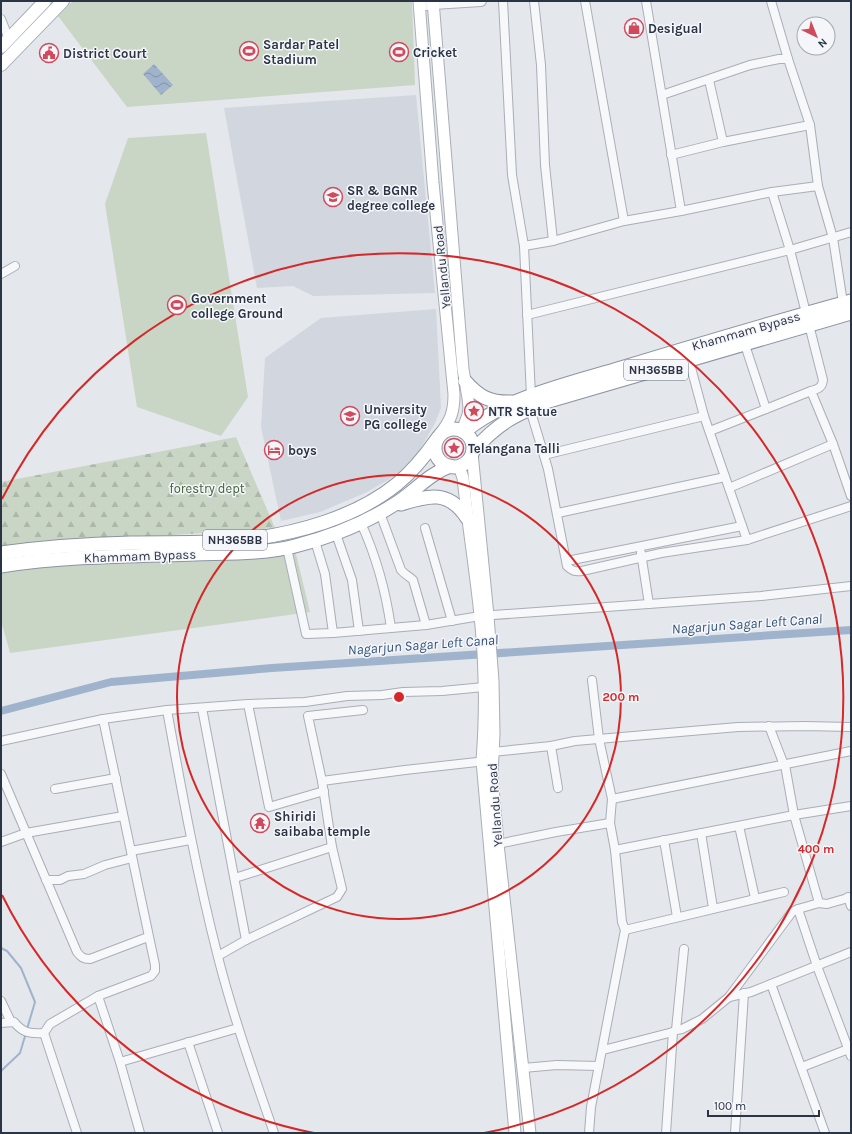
<svg xmlns="http://www.w3.org/2000/svg" width="852" height="1134" font-family="Karla,sans-serif">
<defs>
<pattern id="forest-firs" width="22" height="20" patternUnits="userSpaceOnUse"><rect width="22" height="20" fill="#c9d6c5"/><path d="M5 1l3.5 6h-7zM16 11l3.5 6h-7z" fill="#adb8ab"/></pattern>
<pattern id="water-waves" width="16" height="10" patternUnits="userSpaceOnUse"><rect width="16" height="10" fill="#9fb4cc"/><path d="M0 5q4-4 8 0t8 0" fill="none" stroke="#8293a7"/></pattern>
</defs>
<rect width="100%" height="100%" fill="#e4e7ec"/>
<g fill="#d2d6de">
<polygon points="416,95 435,293 313,296 293,286 257,288 224,108"/>
<polygon points="436,309 441,408 435,423 417,455 397,475 365,493 320,512 281,521 261,427 265,358 321,318"/>
</g>
<g fill="#c9d6c5">
<polygon points="73,1 412,1 415,85 127,107 58,16"/>
<polygon points="206,133 248,397 221,436 137,407 105,204 128,138"/>
<polygon points="295,550 310,612 10,653 1,621 1,569"/>
</g>
<polygon fill="url(#forest-firs)" points="236,437 275,528 2,547 1,482"/>
<polygon fill="url(#water-waves)" points="154,64 173,85 161,95 143,74"/>
<g fill="none" stroke-linecap="round" stroke-linejoin="round">
<g stroke="#9fb4cc" stroke-width="2">
<polyline points="1,948 7,951 21,968 35,1002 27,1029"/>
<polyline points="1,1071 20,1053 26,1033"/>
</g>
<polyline stroke="#9fb4cc" stroke-width="8" points="1,711 111,682 272,668 851,630"/>
<defs>
<g id="minor">
<polyline points="503,1 512,175 524,246 531,396"/>
<polyline points="534,1 541,65 545,165 553,241"/>
<polyline points="585,1 624,221"/>
<polyline points="646,1 681,211"/>
<polyline points="771,1 788,59 810,125 818,186 833,238 843,303"/>
<polyline points="1,19 9,39"/>
<polyline points="709,80 723,142"/>
<polyline points="662,95 750,65 779,59 788,59"/>
<polyline points="671,155 723,142 810,125"/>
<path d="M772,192L790,250L823,380C822,388 818,389 811,391L833,444L851,496"/>
<polyline points="524,246 553,241 624,221 681,211 772,192 818,186"/>
<polyline points="1,274 15,266"/>
<polyline points="527,315 790,250 851,232"/>
<path d="M530,409L548,469L567,566C572,571 575,572 582,571L661,553L747,540L704,416L689,360"/>
<polyline points="766,409 811,391"/>
<polyline points="710,431 766,409 745,345"/>
<polyline points="544,455 704,416"/>
<polyline points="729,488 833,444"/>
<path d="M380,513L401,570C405,575 409,576 413,580L426,625"/>
<polyline points="558,513 725,477"/>
<path d="M361,523C376,556 386,592 391,628"/>
<polyline points="425,528 452,621"/>
<polyline points="336,534 352,580 359,631"/>
<polyline points="747,540 851,506"/>
<polyline points="315,541 325,574 333,633"/>
<polyline points="287,548 306,634 333,633 426,625 480,616 761,596 851,586"/>
<polyline points="641,553 649,604"/>
<polyline points="567,561 742,526"/>
<polyline points="248,704 269,807 324,791"/>
<polyline points="202,708 246,940"/>
<path d="M167,710C182,793 197,875 218,957C233,1016 254,1075 274,1133"/>
<polyline points="103,719 155,965 155,971 151,976 98,996 120,1062"/>
<polyline points="769,726 784,765"/>
<polyline points="1,741 103,719 167,710 248,704 305,702 347,696 382,695 403,692 442,691 484,687"/>
<polyline points="551,746 558,788"/>
<polyline points="492,752 551,746 575,741 738,727 804,726 851,727"/>
<polyline points="785,765 794,815 819,903"/>
<path d="M1,774L77,952C81,957 83,959 90,959L148,937"/>
<polyline points="322,781 405,770 486,761"/>
<polyline points="55,789 116,778"/>
<polyline points="612,799 851,751"/>
<polyline points="739,826 755,898"/>
<polyline points="701,833 713,908"/>
<polyline points="664,840 677,917"/>
<polyline points="1,842 26,833 123,816"/>
<polyline points="498,844 556,832 610,823"/>
<polyline points="615,850 794,815 851,806"/>
<polyline points="131,851 190,840"/>
<polyline points="235,878 332,847"/>
<polyline points="46,880 60,880 68,876 84,874 105,865 132,858"/>
<polyline points="848,897 851,906"/>
<polyline points="798,909 817,966 851,1056"/>
<polyline points="625,930 784,892"/>
<polyline points="218,956 246,940 337,897 342,889 332,847 322,781 308,716 363,710"/>
<polyline points="771,984 825,1133"/>
<polyline points="729,997 792,912 798,909 819,903 827,904 851,897"/>
<polyline points="1,1001 11,1022"/>
<path d="M1,1023L14,1022C23,1033 30,1034 44,1033"/>
<polyline points="676,1030 684,949"/>
<polyline points="188,1042 218,1133"/>
<polyline points="603,1050 673,1032 676,1030 682,1029 702,1019 729,997 751,992 851,952"/>
<polyline points="802,1067 851,1048"/>
<polyline points="523,1068 557,1065 599,1066"/>
<polyline points="77,1133 44,1033 50,1024 98,996"/>
<polyline points="140,1133 120,1062 238,1028"/>
<polyline points="589,1133 591,1107 625,930 622,922 615,850 610,823 612,799 599,739 592,680"/>
<polyline points="666,1133 673,1032"/>
<polyline points="735,1133 744,993"/>
</g>
<polyline id="tertiary" points="419,6 433,4 481,1"/>
<g id="secondary">
<path d="M419,1L433,183L454,394C454,412 451,420 440,434"/>
<polyline points="433,1 463,369 468,398 469,408 468,415 462,431"/>
<polyline points="472,453 488,616 493,681 494,734 492,776 498,844 530,1133"/>
<path d="M459,466L463,478C470,545 483,612 484,679C485,706 484,734 482,761L515,1133"/>
</g>
<g id="primary">
<polyline points="1,47 45,1"/>
<polyline points="1,65 63,1"/>
</g>
<g id="trunk">
<path d="M465,381C479,397 490,403 512,402"/>
<circle cx="454" cy="448" r="19"/>
<path d="M464,432C504,398 571,383 621,368C697,345 774,322 851,301"/>
<path d="M473,451C498,423 514,415 549,401L851,313"/>
<path d="M401,504C429,495 449,490 467,518"/>
<path d="M1,553C44,547 87,544 131,543C168,542 205,544 243,540C295,534 355,518 397,484C413,471 425,456 437,439"/>
<path d="M1,566C65,556 130,556 195,554C226,553 265,554 295,546C330,537 364,524 395,504C414,492 429,474 450,466"/>
</g>
</defs>
<use href="#minor" stroke="#a9aeb7" stroke-width="10"/>
<use href="#tertiary" stroke="#a9aeb7" stroke-width="12"/>
<use href="#secondary" stroke="#a9aeb7" stroke-width="13"/>
<use href="#primary" stroke="#a3abb8" stroke-width="14"/>
<use href="#trunk" stroke="#8b94a3" stroke-width="15"/>
<use href="#minor" stroke="#f7f8fa" stroke-width="8"/>
<use href="#tertiary" stroke="#f7f8fa" stroke-width="10"/>
<use href="#secondary" stroke="#fff" stroke-width="11"/>
<use href="#primary" stroke="#fff" stroke-width="12"/>
<use href="#trunk" stroke="#fff" stroke-width="13"/>
</g>
<g fill="none" stroke="#d62828" stroke-width="2">
<circle cx="399" cy="697" r="222"/>
<path d="M314 1133A444 444 0 0 1 2 895M2 499A444 444 0 1 1 484 1133"/>
</g>
<defs>
<symbol id="shop-ring" viewBox="-11 -11 22 22"><circle r="9.5" fill="#f4f6f9" stroke="#d1495b" stroke-width="1.5"/><path d="M-5-2.5h2.3a2.7 3.5 0 0 1 5.4 0H5L5.5 6h-11ZM-1.5-2.5h3a1.5 2.3 0 0 0-3 0Z" fill="#d1495b"/></symbol>
<symbol id="stadium-ring" viewBox="-11 -11 22 22"><circle r="9.5" fill="#f4f6f9" stroke="#d1495b" stroke-width="1.5"/><path d="M0-5a6.5 5 0 1 0 0 10a6.5 5 0 1 0 0-10ZM-3.5-1.8h7v3.6h-7Z" fill="#d1495b"/></symbol>
<symbol id="civic-ring" viewBox="-11 -11 22 22"><circle r="9.5" fill="#f4f6f9" stroke="#d1495b" stroke-width="1.5"/><path d="M-.6-6.5H3V-4.5H.6V-3L4-1V1h2V6H-6V1h2V-1L-.6-3ZM-1.2 2.5V6h2.4V2.5Z" fill="#d1495b"/></symbol>
<symbol id="university-ring" viewBox="-11 -11 22 22"><circle r="9.5" fill="#f4f6f9" stroke="#d1495b" stroke-width="1.5"/><path d="M0-5L7-2L0 1L-7-2ZM-4 1L0 2.5L4 1V4Q0 6-4 4Z" fill="#d1495b"/></symbol>
<symbol id="sight-ring" viewBox="-11 -11 22 22"><circle r="9.5" fill="#f4f6f9" stroke="#d1495b" stroke-width="1.5"/><path d="M0-6L1.8-2.2L6-1.7L2.9 1.2L3.7 5.4L0 3.3L-3.7 5.4L-2.9 1.2L-6-1.7L-1.8-2.2Z" fill="#d1495b"/></symbol>
<symbol id="hotel-ring" viewBox="-11 -11 22 22"><circle r="9.5" fill="#f4f6f9" stroke="#d1495b" stroke-width="1.5"/><path d="M-6-4.5h1.5V1H6V5H4.5V3h-9V5H-6ZM-4 0a1.8 1.8 0 1 1 3.6 0ZM.5 0V-2.5h3Q6-2.5 6 0Z" fill="#d1495b"/></symbol>
<symbol id="temple-ring" viewBox="-11 -11 22 22"><circle r="9.5" fill="#f4f6f9" stroke="#d1495b" stroke-width="1.5"/><path d="M0-6L5-2H3V0L6.5 2.5H4V6H1.5V3h-3V6H-4V2.5H-6.5L-3 0V-2H-5Z" fill="#d1495b"/></symbol>
</defs>
<g fill-rule="evenodd">
<use href="#shop-ring" x="623" y="17" width="22" height="22"/>
<use href="#stadium-ring" x="238" y="40" width="22" height="22"/>
<use href="#stadium-ring" x="388" y="41" width="22" height="22"/>
<use href="#civic-ring" x="38" y="42" width="22" height="22"/>
<use href="#university-ring" x="322" y="186" width="22" height="22"/>
<use href="#stadium-ring" x="166" y="294" width="22" height="22"/>
<use href="#sight-ring" x="463" y="400" width="22" height="22"/>
<use href="#university-ring" x="339" y="405" width="22" height="22"/>
<use href="#sight-ring" x="443" y="437" width="22" height="22"/>
<use href="#hotel-ring" x="263" y="439" width="22" height="22"/>
<use href="#temple-ring" x="249" y="812" width="22" height="22"/>
</g>
<g text-anchor="middle" dominant-baseline="central" stroke-width="3" stroke-linejoin="round" paint-order="stroke">
<g fill="#f4f6f9" stroke="#676e7b" stroke-width="1">
<rect x="624" y="360" width="64" height="20" rx="3"/>
<rect x="203" y="530" width="64" height="20" rx="3"/>
</g>
<g font-size="12" font-weight="bold" fill="#2b3445">
<text x="656" y="370">NH365BB</text>
<text x="235" y="540">NH365BB</text>
</g>
<g font-size="13" font-weight="bold" fill="#2b3445" stroke="#f4f6f9" text-anchor="start">
<text x="648" y="28">Desigual</text>
<text x="263" y="44">Sardar Patel<tspan x="263" dy="15">Stadium</tspan></text>
<text x="413" y="52">Cricket</text>
<text x="63" y="53">District Court</text>
<text x="347" y="190">SR &amp; BGNR<tspan x="347" dy="15">degree college</tspan></text>
<text x="191" y="298">Government<tspan x="191" dy="15">college Ground</tspan></text>
<text x="364" y="409">University<tspan x="364" dy="15">PG college</tspan></text>
<text x="488" y="411">NTR Statue</text>
<text x="468" y="448">Telangana Talli</text>
<text x="288" y="450">boys</text>
<text x="274" y="816">Shiridi<tspan x="274" dy="15">saibaba temple</tspan></text>
</g>
<g font-size="13" fill="#2b3445" stroke="#f4f6f9">
<text transform="translate(442 267) rotate(-96)">Yellandu Road</text>
<text transform="translate(746 331) rotate(-16)">Khammam Bypass</text>
<text transform="translate(140 556) rotate(-2)">Khammam Bypass</text>
<text transform="translate(495 805) rotate(-94)">Yellandu Road</text>
</g>
<g font-size="13" fill="#3f6138" stroke="#f4f6f9">
<text x="207" y="488">forestry dept</text>
</g>
<g font-size="14" font-style="italic" fill="#34527a" stroke="#f4f6f9">
<text transform="translate(747 624) rotate(-4)">Nagarjun Sagar Left Canal</text>
<text transform="translate(423 645) rotate(-4)">Nagarjun Sagar Left Canal</text>
</g>
</g>
<circle cx="399" cy="697" r="6" fill="#d62828" stroke="#f4f6f9" stroke-width="2"/>
<g font-size="12" text-anchor="middle" font-weight="bold" fill="#d62828" stroke="#f4f6f9" stroke-width="3" stroke-linejoin="round" paint-order="stroke">
<text x="621" y="701">200 m</text>
<text x="816" y="853">400 m</text>
</g>
<rect width="852" height="1134" fill="none" stroke="#2b3445" stroke-width="4"/>
<g transform="translate(816 36) rotate(137)"><circle r="19" fill="#f4f6f9" stroke="#a4a8b1"/>
<path d="M0-3L7 15L0 10L-7 15Z" fill="#d1495b"/>
<text y="-6" font-size="11" font-weight="bold" text-anchor="middle" fill="#2b3445">N</text>
</g>
<path d="M708 1110v6h111v-6" fill="none" stroke="#2b3445" stroke-width="2"/>
<text x="714" y="1110" font-size="12" fill="#2b3445" stroke="#f4f6f9" stroke-width="3" paint-order="stroke">100 m</text>
</svg>
